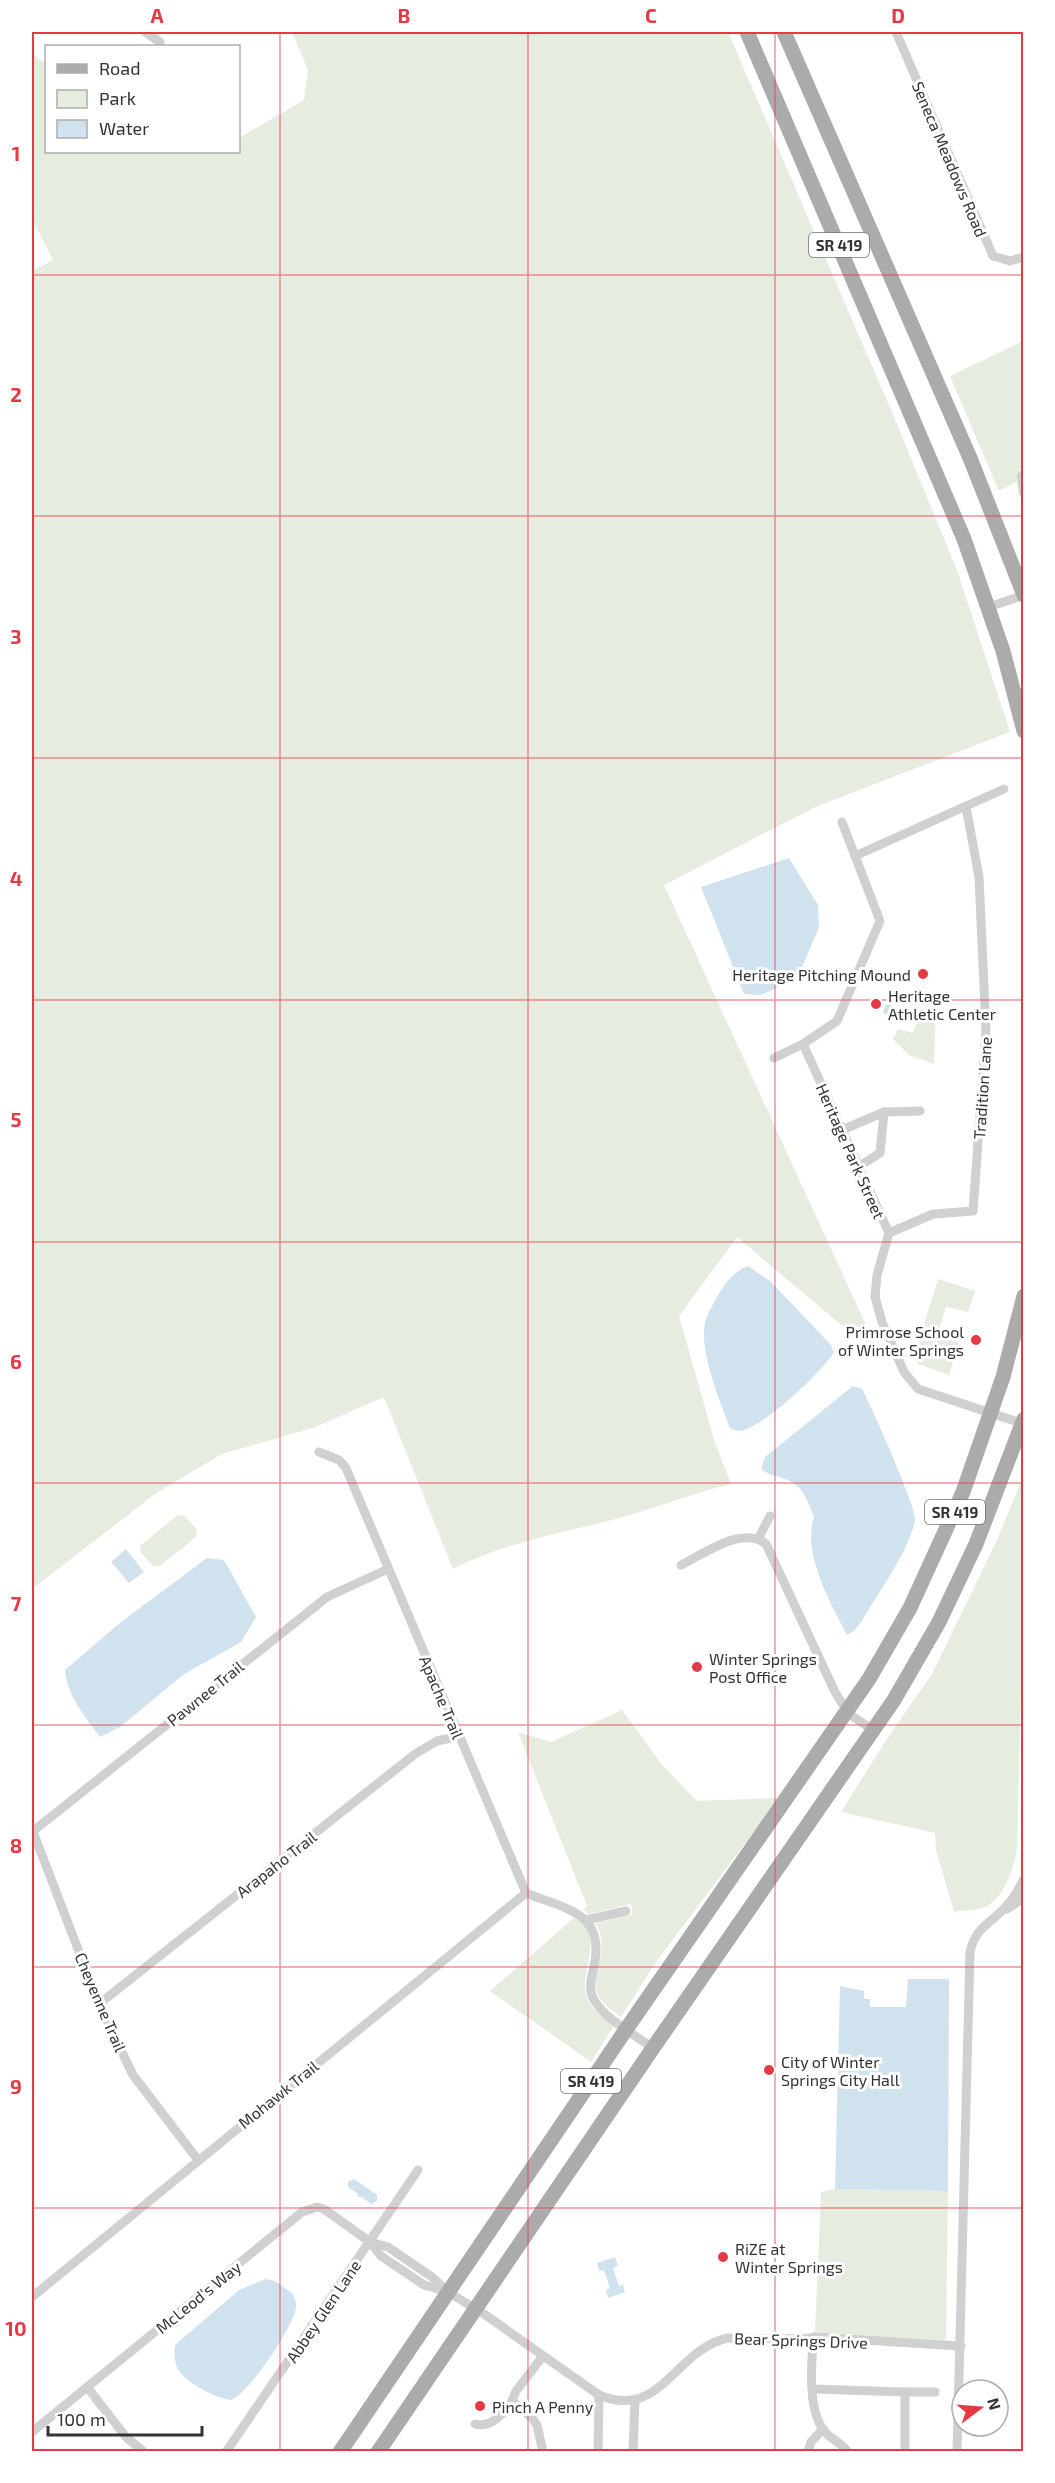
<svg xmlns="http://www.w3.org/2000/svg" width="1055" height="2483" font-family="'Exo 2',sans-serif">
<rect width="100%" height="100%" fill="#fff"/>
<g fill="#e6ecdf">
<path d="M292,32H728L897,424L958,573L1010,732L815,807L664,885L877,1349L834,1319L737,1237L679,1316L715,1443L731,1484C697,1492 664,1505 630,1515C571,1532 509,1540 453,1569L384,1397L313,1428L222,1454L155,1494L32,1589V271L53,260L32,219V54L46,64V152H238L239,138L304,100L308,70Z"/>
<polygon points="1023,341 1023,467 1017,473 1016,482 999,491 950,376"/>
<polygon points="922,1011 936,1011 934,1064 909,1055 893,1039 898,1029 913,1033"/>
<polygon points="938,1279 975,1291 968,1312 946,1307 939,1330 942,1331 940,1337 959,1343 949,1375 918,1364 914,1357"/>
<path d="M1023,1477V1606L1017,1848C1014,1867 1006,1895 987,1906C979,1911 963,1910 954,1912L936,1850L935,1833L841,1812L885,1742L932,1674L997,1540Z"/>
<polygon points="178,1515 185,1516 197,1530 196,1537 160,1566 153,1566 140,1551 141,1545"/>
<path d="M622,1710L663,1766L697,1801L779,1798L656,1962L621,2017C612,2010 601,2003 597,1993C590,1976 611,1952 596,1923L633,1914L631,1904L589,1914L583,1910L587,1906L518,1732L551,1742Z"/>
<path d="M574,1918C607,1932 579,1972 586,1995C590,2009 604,2018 614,2026L591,2062L490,1991Z"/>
<polygon points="835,2189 948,2191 946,2340 815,2334 821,2192"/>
</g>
<g fill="#cfe2ee">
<polygon points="789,858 818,905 819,928 797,978 761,995 744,994 701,887"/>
<polygon points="888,1004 902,1011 900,1019 883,1013 885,1005"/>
<path d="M748,1266L771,1282L831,1345L834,1352C823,1371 761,1430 739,1431C736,1431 733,1429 730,1428C720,1401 697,1347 706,1320C708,1312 713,1305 716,1299C723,1285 734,1271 748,1266Z"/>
<path d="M853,1386L862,1389C871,1406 917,1508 915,1520C910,1550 877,1594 862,1621L854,1631L847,1635C830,1602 802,1553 814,1517C809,1505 804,1489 793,1483C782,1476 771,1477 761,1469L765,1457Z"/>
<polygon points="126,1549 144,1572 129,1583 111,1562"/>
<path d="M207,1558L224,1560L256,1617L241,1642L184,1674L120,1727L100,1737C86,1718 66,1694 65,1670L121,1622Z"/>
<polygon points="908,1979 949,1979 948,2191 835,2189 840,1986 864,1991 864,1999 870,1999 870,2007 906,2007"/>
<polygon points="354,2179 377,2195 377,2201 371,2204 362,2197 358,2197 358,2194 348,2187 348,2182"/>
<polygon points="615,2257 618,2266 613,2268 619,2286 623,2285 625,2292 608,2298 606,2290 610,2288 604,2270 599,2271 597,2263"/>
<path d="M266,2279L275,2281L293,2294C294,2298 297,2303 296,2308C292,2329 250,2392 231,2400C215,2398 186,2383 178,2369C174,2361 174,2354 175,2345L239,2290Z"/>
</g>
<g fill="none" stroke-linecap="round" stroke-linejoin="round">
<g stroke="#d0d0d0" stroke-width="9">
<polyline points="145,32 160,42"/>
<polyline points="896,32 993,256 1010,261 1024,257"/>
<polyline points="1024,474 1021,476 1024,494"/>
<polyline points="989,607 1024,595"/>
<polyline points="855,856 1004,789"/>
<polyline points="803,1044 889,1233 877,1275 875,1297 882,1322 904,1372 918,1389 1024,1424"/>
<polyline points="774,1058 803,1044 837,1021 880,921 842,822"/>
<polyline points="842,1130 884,1112 920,1111"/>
<polyline points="858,1167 880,1153 884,1112"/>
<polyline points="889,1233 933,1214 973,1211 986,1031 979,877 966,807"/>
<path d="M319,1452L339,1460L346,1468L526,1893C565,1909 606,1912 594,1966C592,1976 588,1988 593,1998C604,2019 634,2034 653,2048"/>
<polyline points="758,1539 770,1516"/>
<path d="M681,1565C704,1554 742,1525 766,1544L835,1692L848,1713L874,1731"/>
<polyline points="32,1829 99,2004 133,2075 198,2160"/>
<polyline points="32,1832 327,1597 388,1569"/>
<polyline points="1007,1909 1024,1898"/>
<polyline points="586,1920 626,1911"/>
<polyline points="99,2004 415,1754 437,1741 459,1736"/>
<path d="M370,2242L388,2247L432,2277L448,2292L484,2314L599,2395C661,2421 675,2349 728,2338L804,2339L814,2337L961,2346"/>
<polyline points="32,2297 526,1893"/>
<path d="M814,2337C811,2363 807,2413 826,2433C833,2440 842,2444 848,2452"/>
<polyline points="87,2387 126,2437 144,2452"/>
<polyline points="813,2389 905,2392 905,2452"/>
<polyline points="905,2392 935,2392"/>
<path d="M475,2424C492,2428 503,2414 512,2401"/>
<polyline points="32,2432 302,2212 317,2207 324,2209 370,2242 381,2256 424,2285 445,2291"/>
<polyline points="226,2452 418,2170"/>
<polyline points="543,2452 537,2425 532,2418 512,2401 516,2391 543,2356"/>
<polyline points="598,2452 599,2395"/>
<polyline points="633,2452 635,2400"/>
<polyline points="808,2452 811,2442 823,2429"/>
<path d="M957,2452L970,1952C976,1925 992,1924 1008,1904C1015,1897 1019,1888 1024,1879"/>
</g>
<g stroke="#ababab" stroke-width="15">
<polyline points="747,32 964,539 1003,651 1024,731"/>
<polyline points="784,32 970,458 1024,595"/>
<polyline points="340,2452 627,2028 869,1679 910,1608 963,1492 1003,1377 1024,1296"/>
<polyline points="378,2452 653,2048 894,1700 939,1622 976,1544 1024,1419"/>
</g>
</g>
<path fill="none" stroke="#e63946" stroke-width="1.5" stroke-opacity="0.55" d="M280,32V2452M528,32V2452M775,32V2452M32,275H1024M32,516H1024M32,758H1024M32,1000H1024M32,1242H1024M32,1483H1024M32,1725H1024M32,1967H1024M32,2208H1024"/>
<g fill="#e63946" stroke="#fff" stroke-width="2">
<circle cx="923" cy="974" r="6"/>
<circle cx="876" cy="1004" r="6"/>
<circle cx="976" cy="1340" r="6"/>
<circle cx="697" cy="1667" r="6"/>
<circle cx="769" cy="2070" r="6"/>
<circle cx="723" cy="2257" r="6"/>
<circle cx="480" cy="2406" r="6"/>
</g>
<g text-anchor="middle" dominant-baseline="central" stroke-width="6" stroke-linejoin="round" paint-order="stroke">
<g fill="#fff" stroke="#707070" stroke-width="1.5">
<rect x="809" y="233" width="60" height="24" rx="4.5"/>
<rect x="925" y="1500" width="60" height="24" rx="4.5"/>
<rect x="561" y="2069" width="60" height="24" rx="4.5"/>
</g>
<g font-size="15" font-weight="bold" fill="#333">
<text x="839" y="245">SR 419</text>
<text x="955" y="1512">SR 419</text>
<text x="591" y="2081">SR 419</text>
</g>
<g font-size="16" fill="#333" stroke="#fff">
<text transform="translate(950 159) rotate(67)">Seneca Meadows Road</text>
<text transform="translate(982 1088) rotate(-86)">Tradition Lane</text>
<text transform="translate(851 1151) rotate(66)">Heritage Park Street</text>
<text transform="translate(205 1693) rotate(-39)">Pawnee Trail</text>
<text transform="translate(442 1697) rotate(67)">Apache Trail</text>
<text transform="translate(276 1864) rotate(-38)">Arapaho Trail</text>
<text transform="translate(101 2002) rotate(67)">Cheyenne Trail</text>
<text transform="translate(278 2094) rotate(-39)">Mohawk Trail</text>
<text transform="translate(198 2297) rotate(-39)">McLeod's Way</text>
<text transform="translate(323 2311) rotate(-56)">Abbey Glen Lane</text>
<text transform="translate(801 2340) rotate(2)">Bear Springs Drive</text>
</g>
<g font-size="16" fill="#333" stroke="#fff" text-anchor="start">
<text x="911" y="974" text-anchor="end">Heritage Pitching Mound</text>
<text x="888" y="995">Heritage<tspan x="888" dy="18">Athletic Center</tspan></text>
<text x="964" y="1331" text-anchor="end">Primrose School<tspan x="964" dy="18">of Winter Springs</tspan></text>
<text x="709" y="1658">Winter Springs<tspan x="709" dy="18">Post Office</tspan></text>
<text x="781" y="2061">City of Winter<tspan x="781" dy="18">Springs City Hall</tspan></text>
<text x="735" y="2248">RiZE at<tspan x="735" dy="18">Winter Springs</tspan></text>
<text x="492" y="2406">Pinch A Penny</text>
</g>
</g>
<rect width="1055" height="2483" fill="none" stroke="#ffffff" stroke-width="66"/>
<rect x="45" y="45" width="195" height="108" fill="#ffffff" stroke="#adadad" stroke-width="1.5"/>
<rect x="57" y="64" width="30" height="9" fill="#ababab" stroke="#adadad" stroke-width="1.5"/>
<text x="99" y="75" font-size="18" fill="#333333">Road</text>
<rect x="57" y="90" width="30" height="18" fill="#e6ecdf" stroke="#adadad" stroke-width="1.5"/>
<text x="99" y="105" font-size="18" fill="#333333">Park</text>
<rect x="57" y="120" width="30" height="18" fill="#cfe2ee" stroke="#adadad" stroke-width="1.5"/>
<text x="99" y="135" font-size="18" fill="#333333">Water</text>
<g transform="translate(980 2408) rotate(74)"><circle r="28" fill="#ffffff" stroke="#adadad" stroke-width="1.5"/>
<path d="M0-4.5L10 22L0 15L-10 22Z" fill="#e63946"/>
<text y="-9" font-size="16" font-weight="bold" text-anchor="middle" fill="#333333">N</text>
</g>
<path d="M48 2426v9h154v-9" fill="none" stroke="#333333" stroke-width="3"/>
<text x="57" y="2426" font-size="18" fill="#333333" stroke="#ffffff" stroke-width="4.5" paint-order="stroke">100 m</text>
<rect x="33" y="33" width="989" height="2417" fill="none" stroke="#e63946" stroke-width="2"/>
<g font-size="20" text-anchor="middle" font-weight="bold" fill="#e63946">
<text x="157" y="23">A</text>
<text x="404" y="23">B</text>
<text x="651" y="23">C</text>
<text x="898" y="23">D</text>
<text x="16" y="161">1</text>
<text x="16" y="402">2</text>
<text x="16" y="644">3</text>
<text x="16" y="886">4</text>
<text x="16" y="1127">5</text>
<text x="16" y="1369">6</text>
<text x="16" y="1611">7</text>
<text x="16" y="1853">8</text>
<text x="16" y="2094">9</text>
<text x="16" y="2336">10</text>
</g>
</svg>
